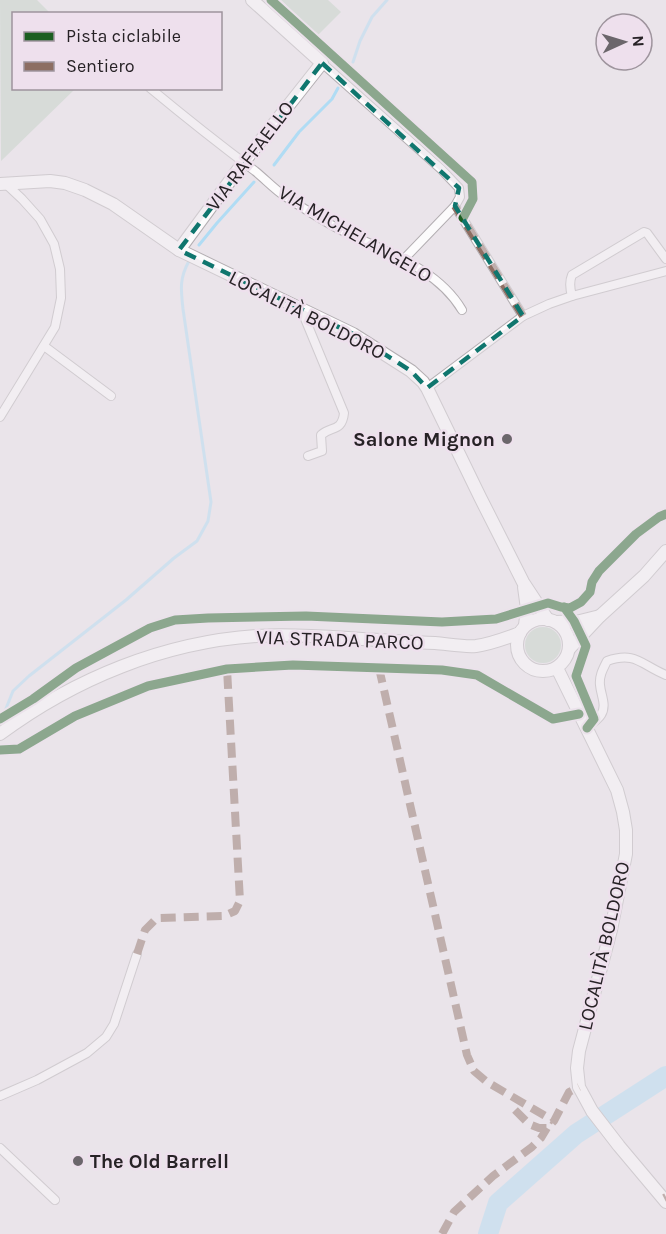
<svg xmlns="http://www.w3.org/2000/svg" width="666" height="1234" font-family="Karla,sans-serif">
<rect width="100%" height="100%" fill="#eae4ea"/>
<g fill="#c0d1c3">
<polygon points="0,0 37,0 50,13 14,14 14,88 75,89 1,161"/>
<polygon points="281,0 328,0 341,12 318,35"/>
<circle cx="543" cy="645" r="18"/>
</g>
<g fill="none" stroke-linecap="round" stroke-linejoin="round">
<g stroke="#b0dcf4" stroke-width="3">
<polyline points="353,62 360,41 372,17 387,0"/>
<polyline points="274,165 299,132 332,99 338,88"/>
<polyline points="199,245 217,223 254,182"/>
<path d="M5,711L13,691L29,676L126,600L174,558L197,541L208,521L211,502L183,309C181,290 179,279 189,261"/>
</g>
<polyline stroke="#b0dcf4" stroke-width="20" points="488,1234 498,1203 576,1134 666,1076"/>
<defs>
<g id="street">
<polyline points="322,63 441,169 459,188 460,197 455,206 403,260"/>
<path d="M150,88C185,117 219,144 255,171C265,179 275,190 286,197C303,208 320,219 337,228C381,251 436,266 462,310"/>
<polyline points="455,206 523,316"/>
<path d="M572,296C570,289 569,282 572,275L644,232L647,233L666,259"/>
<path d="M301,309L344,413C342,432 331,426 321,435L322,451L308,456"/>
<polyline points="44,346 111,396"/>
<polyline points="427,388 523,316 549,304 572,296 666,271"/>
<polyline points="0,417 55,327 61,298 60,269 54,244 40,219 22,199 6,184"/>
<path d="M586,728C591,724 598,720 601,715C607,705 601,696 600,685C599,676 603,669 607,661C636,651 641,665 666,675"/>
<polyline points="0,1096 37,1080 87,1053 106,1037 114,1024 137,954"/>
<polyline points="0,1148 55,1200"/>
</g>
<g id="secondary">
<polyline points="0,184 50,181 65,183 85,190 113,204 179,250 353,334 411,371 423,382 427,388 480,497 523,582 548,620"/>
<polyline points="179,250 243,163 322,63 252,0"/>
<polyline points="524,587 527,609 525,625"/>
<circle cx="543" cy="645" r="26"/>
<polyline points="556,622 580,621 600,616"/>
<polyline points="569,649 600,616 644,576 666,551"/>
<polyline points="557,668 617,790 623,812 626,830 626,854 611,930 579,1051 577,1068 579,1087 592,1111 619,1146 666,1202"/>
<path d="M0,734C74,679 164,642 257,636C287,634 318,636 348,638C377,640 406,642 435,643C448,644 463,647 476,646C491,644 506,638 520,633"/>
</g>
</defs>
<use href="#street" stroke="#b3aeb2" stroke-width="10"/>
<use href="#secondary" stroke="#b3aeb2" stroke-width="14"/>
<use href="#street" stroke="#fcfbfc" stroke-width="8"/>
<use href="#secondary" stroke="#fcfbfc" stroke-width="12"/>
<g stroke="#8d6e63" stroke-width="8" stroke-dasharray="15 8" stroke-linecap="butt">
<polyline points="455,206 523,316"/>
<polyline points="379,668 467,1055 474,1071 487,1082 554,1121"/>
<polyline points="137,954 145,930 157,918 224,916 235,911 240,901 227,669"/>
<polyline points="515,1110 529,1124 539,1128 547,1128 554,1121 569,1092 579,1087"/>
<polyline points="664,1198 666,1197"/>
<polyline points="442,1234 454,1212 493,1176 532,1147 541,1138 547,1128"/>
</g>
<defs>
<g id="cycleway">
<polyline points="271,0 472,182 473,199 463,218"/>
<polyline points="564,607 574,621 586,646 576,676 594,719 587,728"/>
<polyline points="0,719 33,699 76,668 150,628 175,620 208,618 306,616 442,622 496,619 548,603 561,607 570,608 581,602 590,592 592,582 599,571 636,534 659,517 666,514"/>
<polyline points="0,750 19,749 75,716 148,686 227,669 293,665 442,670 477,675 553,719 579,714"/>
</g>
</defs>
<use href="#cycleway" stroke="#eee0ed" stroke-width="13"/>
<use href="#cycleway" stroke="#1b5e20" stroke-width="9"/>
</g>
<path d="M0 0H666V1234H0ZM322,63L459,188L455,206L523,316L427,388L411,371L353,334L179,250Z" fill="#eae4ea" fill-opacity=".55" fill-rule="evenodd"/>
<path fill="none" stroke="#0f766e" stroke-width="4.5" stroke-dasharray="12 8" stroke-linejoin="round" d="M322,63L459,188L455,206L523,316L427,388L411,371L353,334L179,250Z"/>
<g fill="#6b666b" stroke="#eee0ed" stroke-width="2">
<circle cx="507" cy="439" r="6"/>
<circle cx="78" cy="1161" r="6"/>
</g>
<g text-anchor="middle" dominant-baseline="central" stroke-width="5" stroke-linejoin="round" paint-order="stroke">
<g font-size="20" fill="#272226" stroke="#eee0ed">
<text transform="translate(250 156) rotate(-53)">VIA RAFFAELLO</text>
<text transform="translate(355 234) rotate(30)">VIA MICHELANGELO</text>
<text transform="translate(307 315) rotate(27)">LOCALITÀ BOLDORO</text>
<text transform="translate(340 640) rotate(2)">VIA STRADA PARCO</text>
<text transform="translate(604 946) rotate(-77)">LOCALITÀ BOLDORO</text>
</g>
<g font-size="20" font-weight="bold" fill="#272226" stroke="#eee0ed" text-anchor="end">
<text x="495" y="439">Salone Mignon</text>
<text x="90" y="1161" text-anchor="start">The Old Barrell</text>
</g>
</g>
<rect x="12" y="12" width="210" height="78" fill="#eee0ed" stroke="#9e949d" stroke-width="1.5"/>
<rect x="24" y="32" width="30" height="9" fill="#1b5e20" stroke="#9e949d" stroke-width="1.5"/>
<text x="66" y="42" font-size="18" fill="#272226">Pista ciclabile</text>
<rect x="24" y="62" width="30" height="9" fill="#8d6e63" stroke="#9e949d" stroke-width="1.5"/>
<text x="66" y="72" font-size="18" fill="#272226">Sentiero</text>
<g transform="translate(624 42) rotate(86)"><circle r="28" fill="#eee0ed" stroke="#9e949d" stroke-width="1.5"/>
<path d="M0-4.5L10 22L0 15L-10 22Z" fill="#6b666b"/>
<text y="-9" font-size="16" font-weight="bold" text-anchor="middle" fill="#272226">N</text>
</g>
</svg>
